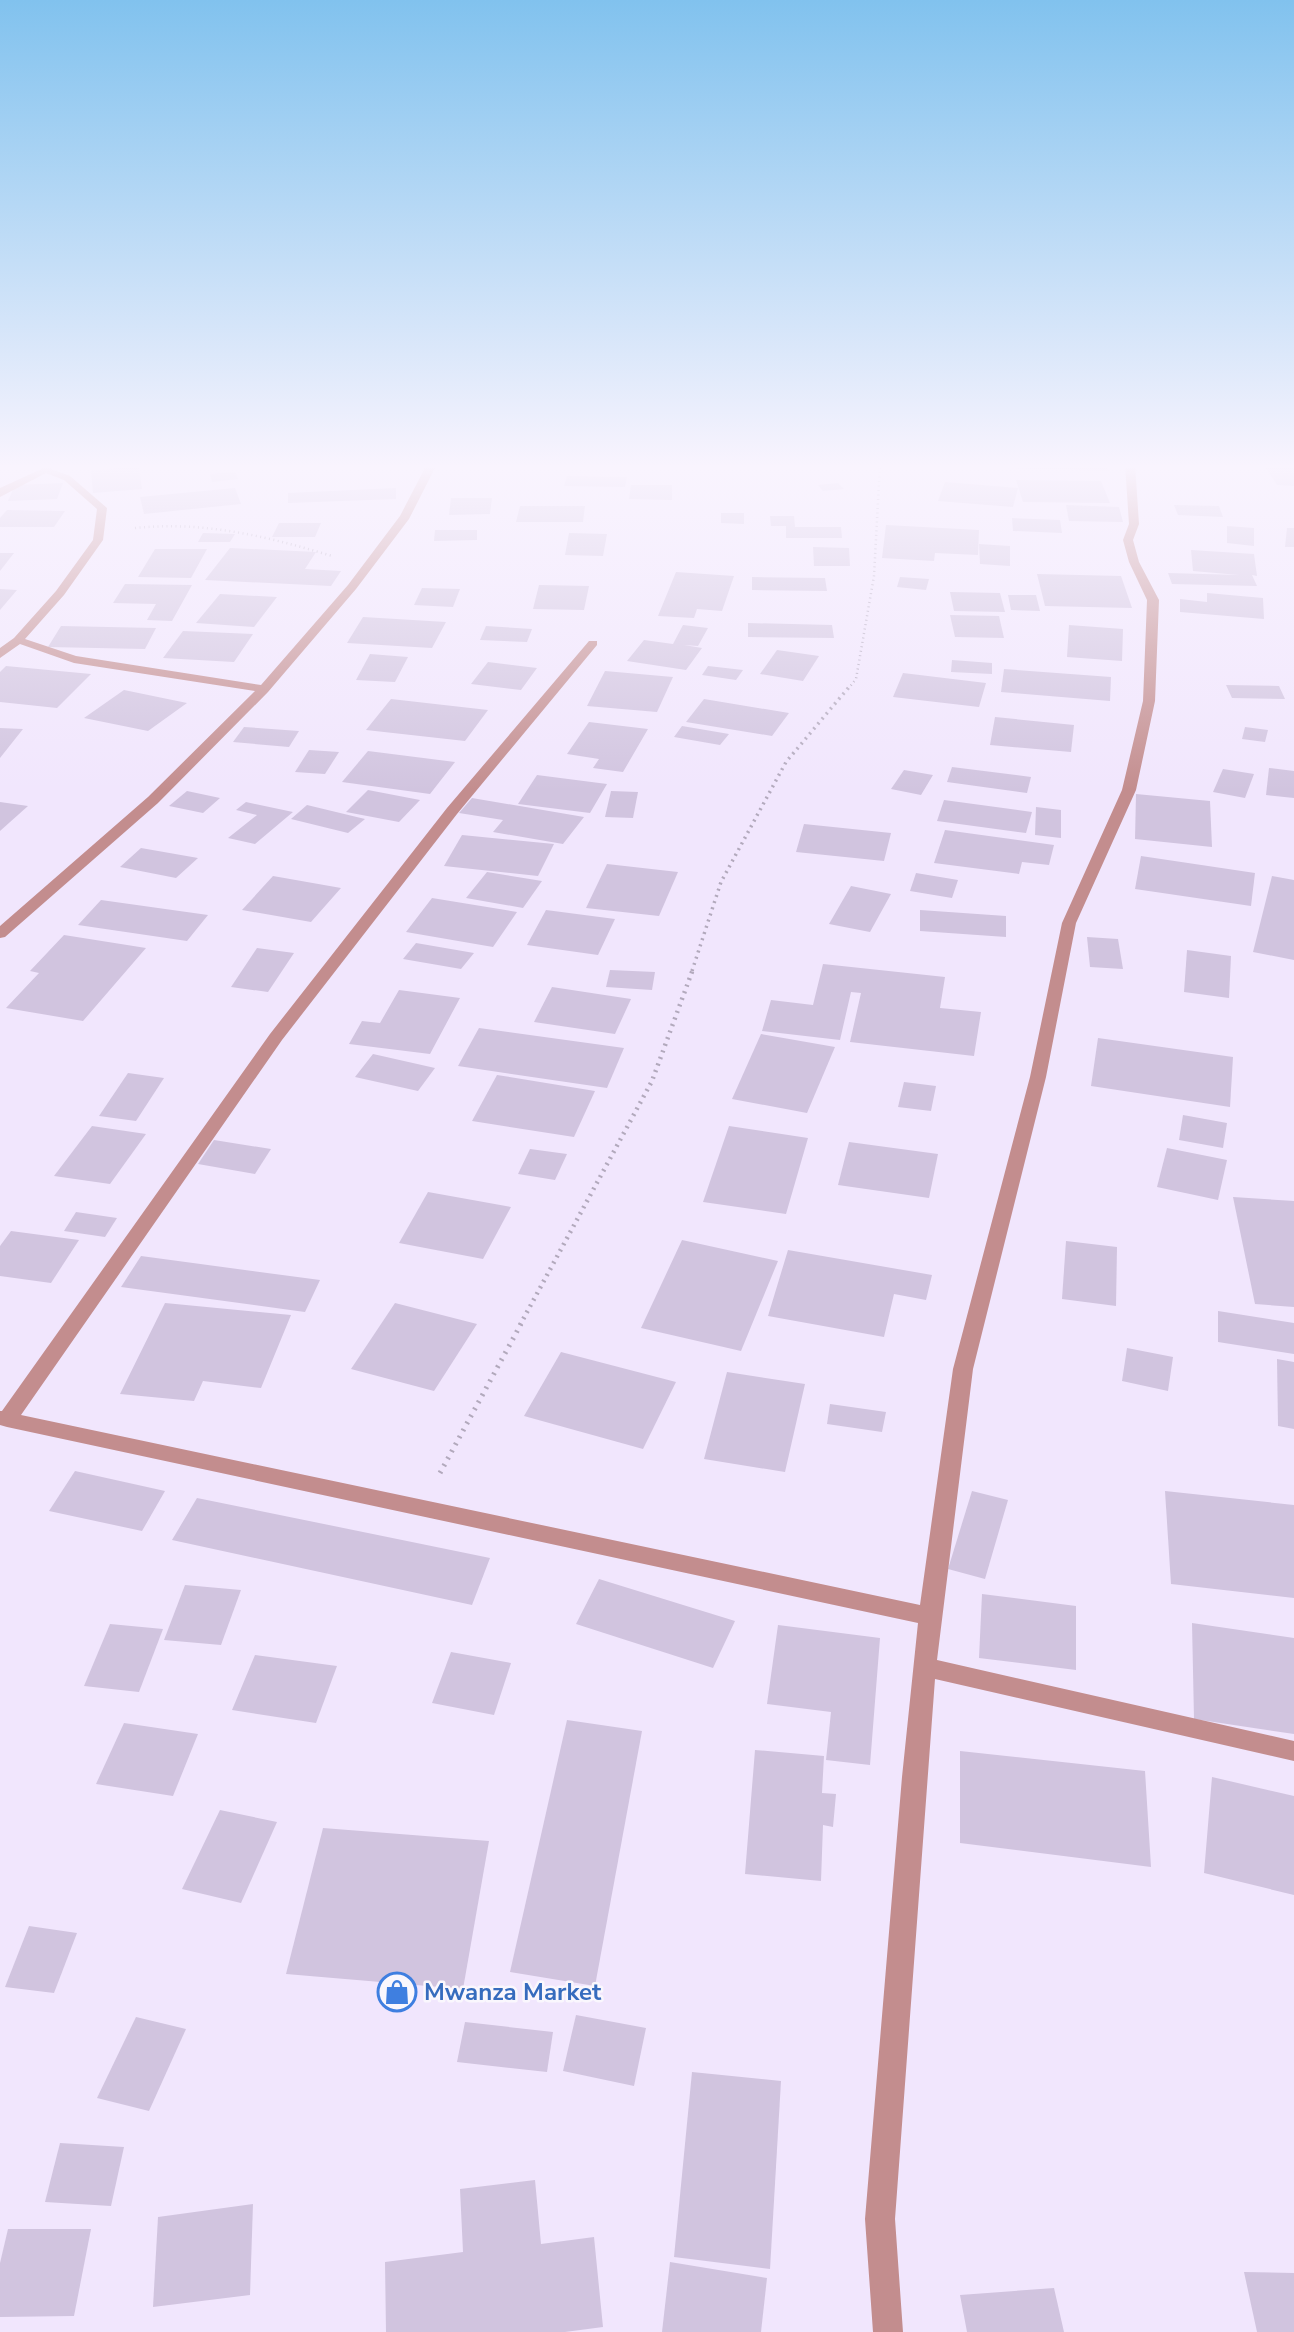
<svg xmlns="http://www.w3.org/2000/svg" width="1294" height="2332" font-family="'Nunito Sans',sans-serif">
<rect width="100%" height="100%" fill="#f1e6fd"/>
<g fill="#d1c4df">
<polygon points="1005,464 1107,464 1109,471 1006,468"/>
<polygon points="139,467 142,489 93,493 91,470"/>
<polygon points="1266,468 1294,468 1294,486 1277,485"/>
<polygon points="235,472 238,479 212,482 210,474"/>
<polygon points="567,476 627,477 625,487 564,486"/>
<polygon points="1016,480 1101,481 1110,503 1023,502"/>
<polygon points="945,482 1018,488 1013,507 938,501"/>
<polygon points="63,483 57,499 8,501 15,485"/>
<polygon points="838,483 844,489 823,491 818,485"/>
<polygon points="631,485 672,485 672,500 629,499"/>
<polygon points="235,488 241,504 144,514 140,497"/>
<polygon points="396,488 396,499 288,503 288,493"/>
<polygon points="451,498 492,498 490,514 449,515"/>
<polygon points="1066,505 1119,507 1123,522 1069,521"/>
<polygon points="1174,505 1219,506 1223,517 1178,515"/>
<polygon points="520,506 585,506 583,522 516,522"/>
<polygon points="7,510 65,511 54,527 0,527 0,518"/>
<polygon points="721,513 744,513 744,524 721,523"/>
<polygon points="770,516 794,516 795,527 841,527 842,538 786,538 786,526 771,526"/>
<polygon points="1012,518 1060,520 1062,533 1013,531"/>
<polygon points="279,523 321,523 315,537 272,537"/>
<polygon points="886,525 979,530 978,555 935,553 934,561 882,558"/>
<polygon points="1227,526 1254,528 1254,546 1227,543"/>
<polygon points="1287,528 1294,528 1294,547 1285,547"/>
<polygon points="435,530 477,530 477,540 434,541"/>
<polygon points="203,533 235,534 230,542 198,542"/>
<polygon points="569,533 607,534 603,556 565,555"/>
<polygon points="979,544 1010,546 1010,566 980,564"/>
<polygon points="813,547 849,548 850,566 814,566"/>
<polygon points="230,548 316,552 305,569 341,571 331,586 205,580"/>
<polygon points="155,549 207,549 191,578 138,577"/>
<polygon points="1191,550 1254,554 1257,576 1252,575 1257,586 1172,584 1168,573 1239,575 1193,571"/>
<polygon points="0,553 14,553 0,571"/>
<polygon points="676,572 734,576 722,611 697,609 694,618 658,616"/>
<polygon points="1037,574 1121,576 1132,608 1045,606"/>
<polygon points="752,577 825,578 827,591 752,590"/>
<polygon points="900,577 929,579 926,590 897,587"/>
<polygon points="125,584 192,585 172,621 147,620 156,604 113,603"/>
<polygon points="539,585 589,586 584,610 533,609"/>
<polygon points="422,588 460,589 453,607 414,605"/>
<polygon points="0,589 17,590 0,610"/>
<polygon points="950,592 1000,593 1005,612 954,611"/>
<polygon points="1207,593 1263,598 1264,619 1180,612 1180,599 1207,602"/>
<polygon points="220,594 277,597 254,627 196,623"/>
<polygon points="1008,595 1036,595 1040,611 1011,610"/>
<polygon points="950,615 999,616 1004,638 955,637"/>
<polygon points="363,617 446,622 432,648 347,643"/>
<polygon points="748,623 832,625 834,638 748,637"/>
<polygon points="683,625 708,628 698,646 684,645 702,648 686,670 627,661 644,640 673,644"/>
<polygon points="1069,625 1123,629 1122,661 1067,657"/>
<polygon points="61,626 156,628 145,649 48,647"/>
<polygon points="486,626 532,629 527,642 480,640"/>
<polygon points="183,631 253,634 234,662 163,658"/>
<polygon points="777,650 819,656 803,681 760,674"/>
<polygon points="370,654 408,657 395,682 356,680"/>
<polygon points="952,660 992,663 992,674 951,672"/>
<polygon points="488,662 537,668 521,690 471,684"/>
<polygon points="6,666 91,674 57,708 0,702 0,672"/>
<polygon points="708,666 743,670 736,680 702,675"/>
<polygon points="1004,669 1111,677 1110,701 1001,692"/>
<polygon points="605,671 673,677 657,712 587,706"/>
<polygon points="903,673 986,683 979,707 893,697"/>
<polygon points="1226,685 1279,686 1285,699 1232,698"/>
<polygon points="124,690 187,703 148,731 84,718"/>
<polygon points="391,699 488,710 465,741 366,730"/>
<polygon points="704,699 789,713 772,736 686,722"/>
<polygon points="995,717 1074,725 1071,752 990,745"/>
<polygon points="589,722 648,729 623,772 593,768 599,759 567,754"/>
<polygon points="682,726 729,734 720,745 674,737"/>
<polygon points="244,727 299,731 289,747 233,742"/>
<polygon points="1245,727 1268,730 1265,742 1242,739"/>
<polygon points="0,728 23,729 0,758"/>
<polygon points="309,750 339,752 325,774 295,772"/>
<polygon points="368,751 455,762 430,794 342,782"/>
<polygon points="952,767 1031,777 1027,793 947,782"/>
<polygon points="1269,768 1294,771 1294,798 1266,795"/>
<polygon points="1223,769 1254,774 1245,798 1213,792"/>
<polygon points="904,770 933,775 921,795 891,789"/>
<polygon points="537,775 607,784 590,813 518,804"/>
<polygon points="368,790 420,800 399,822 346,812"/>
<polygon points="187,791 220,798 203,813 169,806"/>
<polygon points="611,791 638,792 633,818 605,817"/>
<polygon points="1136,794 1210,801 1212,847 1135,839"/>
<polygon points="472,798 584,817 563,844 493,832 503,820 459,813"/>
<polygon points="944,800 1032,812 1026,833 937,821"/>
<polygon points="0,802 28,806 0,831"/>
<polygon points="246,802 293,812 255,844 228,838 257,815 236,810"/>
<polygon points="307,805 365,819 348,833 291,819"/>
<polygon points="1036,807 1061,810 1061,838 1035,835"/>
<polygon points="804,824 891,833 884,861 796,852"/>
<polygon points="945,830 1054,845 1049,865 1022,862 1019,874 934,863"/>
<polygon points="462,835 554,844 538,876 444,866"/>
<polygon points="141,848 198,858 176,878 120,867"/>
<polygon points="1141,856 1255,873 1251,906 1135,889"/>
<polygon points="607,864 678,872 659,916 586,908"/>
<polygon points="487,872 542,881 523,908 466,898"/>
<polygon points="916,873 958,880 952,898 910,891"/>
<polygon points="273,876 341,888 311,922 242,910"/>
<polygon points="1272,876 1294,880 1294,960 1253,952"/>
<polygon points="851,886 891,894 870,932 829,924"/>
<polygon points="432,898 517,912 493,947 406,932"/>
<polygon points="101,900 208,915 187,941 78,925"/>
<polygon points="546,910 615,919 598,955 527,945"/>
<polygon points="920,910 1006,916 1006,937 920,931"/>
<polygon points="64,935 146,948 83,1021 6,1008 39,973 30,971"/>
<polygon points="1087,937 1118,939 1123,969 1090,967"/>
<polygon points="416,943 474,953 461,969 403,959"/>
<polygon points="257,948 294,953 268,992 231,987"/>
<polygon points="1187,950 1231,956 1229,998 1184,992"/>
<polygon points="823,964 945,977 940,1008 981,1012 974,1056 850,1042 861,993 851,992 840,1040 762,1031 771,1000 813,1005"/>
<polygon points="610,970 655,972 652,990 606,987"/>
<polygon points="552,987 631,999 615,1034 534,1022"/>
<polygon points="399,990 460,998 430,1054 349,1044 362,1021 380,1023"/>
<polygon points="479,1028 624,1048 607,1088 458,1066"/>
<polygon points="761,1034 835,1047 807,1113 732,1099"/>
<polygon points="1098,1038 1233,1057 1230,1107 1091,1086"/>
<polygon points="373,1054 435,1068 418,1091 355,1077"/>
<polygon points="128,1073 164,1078 136,1121 99,1116"/>
<polygon points="497,1075 595,1091 574,1137 472,1121"/>
<polygon points="904,1082 936,1086 931,1111 898,1107"/>
<polygon points="1183,1115 1227,1123 1223,1148 1179,1140"/>
<polygon points="92,1126 146,1134 110,1184 54,1176"/>
<polygon points="729,1126 808,1138 786,1214 703,1202"/>
<polygon points="214,1140 271,1149 255,1174 198,1164"/>
<polygon points="849,1142 938,1154 929,1198 838,1185"/>
<polygon points="1167,1148 1227,1160 1218,1200 1157,1187"/>
<polygon points="530,1149 567,1154 555,1180 518,1174"/>
<polygon points="428,1192 511,1207 483,1259 399,1243"/>
<polygon points="1233,1197 1294,1201 1294,1307 1255,1304"/>
<polygon points="76,1212 117,1218 105,1237 64,1231"/>
<polygon points="11,1231 79,1240 51,1283 0,1276 0,1246"/>
<polygon points="682,1240 778,1261 741,1351 641,1328"/>
<polygon points="1066,1241 1117,1247 1116,1306 1062,1299"/>
<polygon points="788,1250 932,1275 926,1300 894,1294 884,1337 768,1316"/>
<polygon points="141,1256 320,1280 305,1312 121,1287"/>
<polygon points="165,1303 291,1315 261,1388 203,1381 194,1401 120,1394"/>
<polygon points="395,1303 477,1324 434,1391 351,1369"/>
<polygon points="1218,1311 1294,1323 1294,1354 1218,1342"/>
<polygon points="1127,1348 1173,1357 1168,1391 1122,1381"/>
<polygon points="561,1352 676,1382 643,1449 524,1416"/>
<polygon points="1277,1359 1294,1362 1294,1429 1278,1426"/>
<polygon points="727,1372 805,1384 785,1472 704,1459"/>
<polygon points="830,1404 886,1412 882,1432 827,1424"/>
<polygon points="75,1471 165,1491 142,1531 49,1511"/>
<polygon points="972,1491 1008,1500 985,1579 948,1569"/>
<polygon points="1165,1491 1294,1505 1294,1598 1171,1584"/>
<polygon points="197,1498 490,1558 472,1605 172,1540"/>
<polygon points="599,1579 735,1621 713,1668 576,1624"/>
<polygon points="185,1585 241,1590 221,1645 164,1640"/>
<polygon points="982,1594 1076,1606 1076,1670 979,1658"/>
<polygon points="1192,1623 1294,1638 1294,1734 1194,1719"/>
<polygon points="110,1624 163,1629 139,1692 84,1686"/>
<polygon points="778,1625 880,1638 870,1765 826,1760 831,1712 767,1704"/>
<polygon points="451,1652 511,1663 494,1715 432,1703"/>
<polygon points="255,1655 337,1666 316,1723 232,1710"/>
<polygon points="567,1720 642,1731 595,1986 510,1972"/>
<polygon points="124,1723 198,1734 173,1796 96,1784"/>
<polygon points="755,1750 824,1756 822,1793 836,1794 833,1827 823,1825 821,1881 745,1874"/>
<polygon points="960,1751 1145,1771 1151,1867 960,1843"/>
<polygon points="1212,1777 1294,1796 1294,1895 1204,1873"/>
<polygon points="220,1810 277,1822 241,1903 182,1889"/>
<polygon points="323,1828 489,1841 463,1989 286,1974"/>
<polygon points="29,1926 77,1933 54,1993 5,1987"/>
<polygon points="576,2015 646,2028 634,2086 563,2071"/>
<polygon points="136,2017 186,2029 149,2111 97,2098"/>
<polygon points="465,2022 553,2032 547,2072 457,2062"/>
<polygon points="692,2072 781,2081 770,2269 674,2257"/>
<polygon points="60,2143 124,2147 111,2206 45,2202"/>
<polygon points="535,2180 541,2244 594,2237 603,2327 565,2332 386,2332 385,2262 463,2252 460,2189"/>
<polygon points="253,2204 250,2295 153,2307 158,2217"/>
<polygon points="8,2229 91,2229 74,2316 0,2317 0,2263"/>
<polygon points="670,2262 767,2278 761,2332 662,2332"/>
<polygon points="1244,2272 1294,2273 1294,2332 1257,2332"/>
<polygon points="1054,2288 1064,2332 967,2332 960,2295"/>
</g>
<g fill="none" stroke-linecap="round" stroke-linejoin="round">
<g stroke="#b2a9bc" stroke-width="2.5" stroke-dasharray="1 3.5" stroke-linecap="butt">
<path d="M135,528C204,521 266,536 332,556"/>
<polyline points="848,689 856,679 874,576 880,464"/>
</g>
<polyline stroke="#b2a9bc" stroke-width="3.5" stroke-dasharray="2 4.5" stroke-linecap="butt" points="692,971 721,882 786,762 849,687"/>
<polyline stroke="#b2a9bc" stroke-width="4.5" stroke-dasharray="2 5" stroke-linecap="butt" points="520,1325 652,1081 693,969"/>
<polyline stroke="#b2a9bc" stroke-width="5" stroke-dasharray="2 6" stroke-linecap="butt" points="440,1473 521,1324"/>
<g fill="#c38d8e" fill-rule="evenodd">
<polygon points="427,464 437,464 409,519 356,589 268,692 158,803 5,937 0,938 0,926 148,797 255,691 74,663 20,644 0,658 0,648 14,638 56,591 93,540 97,509 64,480 46,473 0,497 0,488 46,467 70,476 107,508 103,540 64,595 25,639 76,656 261,685 348,585 400,516"/>
<polygon points="1125,464 1135,464 1139,524 1133,540 1139,562 1159,600 1155,701 1136,790 1076,923 1046,1077 973,1369 937,1660 1294,1741 1294,1761 935,1679 895,2219 903,2332 873,2332 865,2219 902,1777 918,1623 7,1427 0,1425 0,1411 2,1411 270,1034 447,808 589,641 597,641 597,645 457,814 282,1040 21,1415 920,1605 953,1369 1030,1077 1062,923 1122,790 1143,701 1147,600 1129,562 1123,540 1129,524"/>
</g>
</g>
<linearGradient id="sky" x2="0" y2="1"><stop stop-color="#81c2ee"/><stop offset="0.59" stop-color="#f9f4fe"/><stop offset="1" stop-color="#f9f4fe" stop-opacity="0"/></linearGradient>
<rect width="1294" height="791" fill="url(#sky)"/>
<defs>
<symbol id="shop-ring" viewBox="-11 -11 22 22"><circle r="9.5" fill="#faf7fd" stroke="#3f7fe0" stroke-width="1.5"/><path d="M-5-2.5h2.3a2.7 3.5 0 0 1 5.4 0H5L5.5 6h-11ZM-1.5-2.5h3a1.5 2.3 0 0 0-3 0Z" fill="#3f7fe0"/></symbol>
</defs>
<g fill-rule="evenodd">
<use href="#shop-ring" x="375" y="1970" width="44" height="44"/>
</g>
<g text-anchor="middle" dominant-baseline="central" stroke-width="5" stroke-linejoin="round" paint-order="stroke">
<g font-size="24" font-weight="bold" fill="#366cbe" stroke="#faf7fd" text-anchor="start">
<text x="424" y="1992">Mwanza Market</text>
</g>
</g>
</svg>
